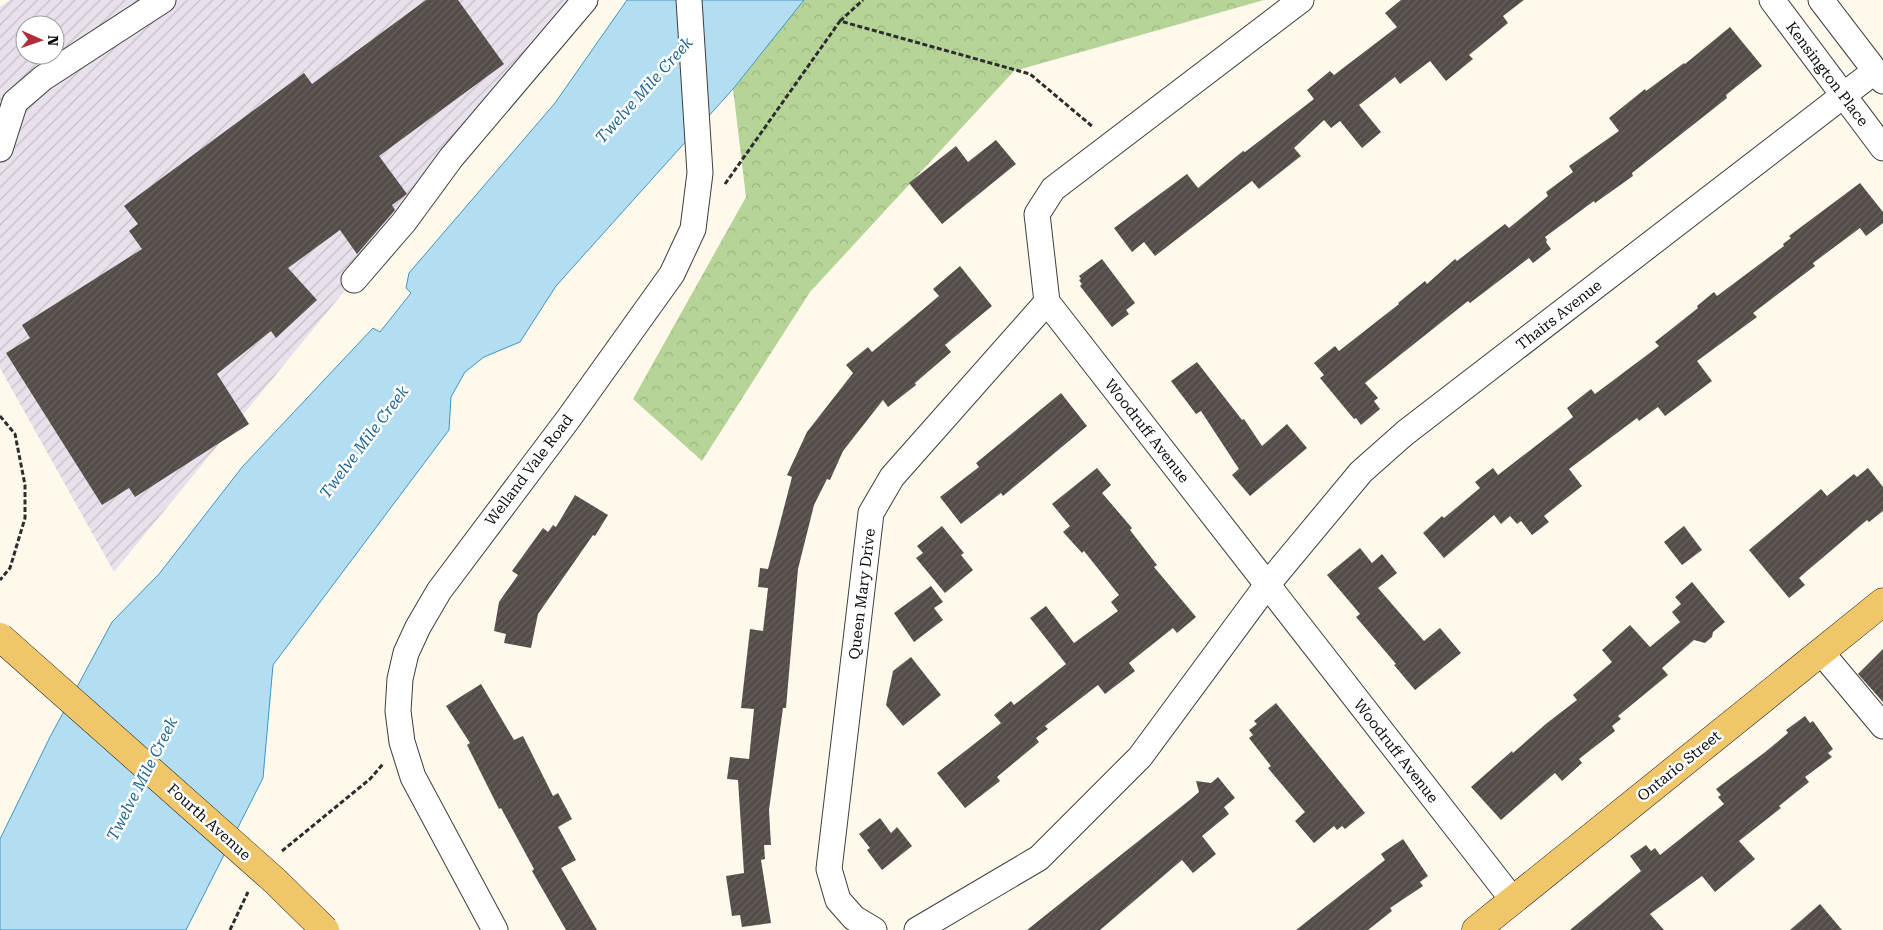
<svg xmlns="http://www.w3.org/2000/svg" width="1883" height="930" font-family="'Roboto Serif',serif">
<defs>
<pattern id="industrial-furrows" width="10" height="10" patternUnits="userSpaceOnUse" patternTransform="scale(1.25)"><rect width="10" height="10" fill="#e8e0ea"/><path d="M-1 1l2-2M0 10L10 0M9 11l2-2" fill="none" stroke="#c6bfc7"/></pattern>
<pattern id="forest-crowns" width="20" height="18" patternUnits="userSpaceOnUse" patternTransform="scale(1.25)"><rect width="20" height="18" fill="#b6d498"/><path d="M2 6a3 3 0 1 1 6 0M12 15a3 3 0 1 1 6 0" fill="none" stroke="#9bb582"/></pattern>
<pattern id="building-hatch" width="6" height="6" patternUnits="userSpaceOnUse" patternTransform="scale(1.25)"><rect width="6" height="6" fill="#534c48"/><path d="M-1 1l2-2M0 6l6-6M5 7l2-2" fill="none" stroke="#67615e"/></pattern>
</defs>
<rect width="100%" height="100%" fill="#fef9eb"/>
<path fill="url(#industrial-furrows)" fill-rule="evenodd" d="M10,0H583L114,572L0,368V7ZM25,25H55V55H25Z"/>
<polygon fill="url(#forest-crowns)" points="804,0 1264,0 1014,71 810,292 702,461 633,399 746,197 733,89"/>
<polygon fill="#b3ddf1" stroke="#4095c3" points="627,0 804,0 733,89 556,286 520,342 484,357 465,372 451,397 449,430 273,665 263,778 186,930 0,930 0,839 50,737 112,622 159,574 243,466 373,328 380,332 411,293 406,288 409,273 555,103"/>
<g fill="url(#building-hatch)">
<polygon points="426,0 458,0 504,64 379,156 407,194 392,205 395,210 357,254 340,230 288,268 317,300 276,338 271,331 217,374 249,424 135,497 129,488 102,505 6,353 30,338 22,325 142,249 129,231 138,224 124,206 304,73 312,84"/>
<polygon points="1401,0 1524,0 1503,16 1508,23 1469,55 1473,59 1446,81 1430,61 1400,84 1395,77 1359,105 1381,132 1362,148 1340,121 1331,128 1324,120 1294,148 1301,156 1259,189 1252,181 1155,256 1144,242 1132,252 1114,228 1187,174 1198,188 1243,151 1245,152 1314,99 1307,90 1330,71 1334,75 1397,27 1385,13"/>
<polygon points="1730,27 1762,66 1726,95 1727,98 1632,173 1633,176 1595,203 1594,201 1545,237 1547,240 1546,242 1551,249 1533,263 1529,258 1470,303 1468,301 1365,383 1378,398 1374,401 1380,409 1361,425 1356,418 1354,419 1320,378 1324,375 1314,363 1335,346 1339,351 1399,304 1398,303 1425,281 1427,284 1455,259 1457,261 1505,224 1509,228 1548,196 1546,192 1573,172 1569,166 1619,131 1609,118 1645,89 1646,91 1684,63 1685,64"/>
<polygon points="996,140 1016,164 942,224 909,183 956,146 968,162"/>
<polygon points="1860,183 1883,212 1883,223 1866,236 1860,228 1813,263 1815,266 1753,313 1757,317 1697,361 1712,381 1665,416 1658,407 1639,421 1637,418 1569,469 1582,486 1544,516 1549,522 1532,535 1521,521 1517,524 1510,516 1501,524 1494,515 1444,558 1423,533 1442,516 1444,518 1480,488 1475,482 1493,468 1498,475 1573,417 1567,408 1591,389 1595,394 1659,346 1655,342 1698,308 1697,306 1714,292 1717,296 1784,246 1783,244 1791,238 1789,236"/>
<polygon points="1102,259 1135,303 1126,310 1129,314 1112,327 1080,286 1082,284 1079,280 1081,279 1079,276"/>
<polygon points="960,266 992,306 945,345 951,352 915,383 916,385 888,407 883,400 843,451 830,480 827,479 814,505 798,569 786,708 783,708 769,810 771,845 764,845 765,859 761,860 771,923 742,927 740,915 732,916 726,876 744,873 738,780 727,779 730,757 749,759 754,709 741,708 750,629 763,631 768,588 758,587 760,568 768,569 792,477 787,475 807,432 853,373 846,365 868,347 872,352 939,296 933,289"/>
<polygon points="1197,362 1242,420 1244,419 1262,446 1287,424 1307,448 1250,496 1232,475 1239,469 1237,466 1201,411 1196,414 1171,381"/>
<polygon points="1061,393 1087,426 1003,496 1001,493 961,524 940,497 979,467 976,463"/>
<polygon points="1097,468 1111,485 1102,493 1132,528 1130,530 1157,565 1154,567 1196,617 1177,633 1173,628 1129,663 1135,671 1105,694 1098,685 1045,726 1048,729 1036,738 1039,742 997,777 1000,781 965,808 937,773 1001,723 994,715 1011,701 1014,705 1066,664 1030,618 1046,606 1074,643 1118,611 1111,602 1119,595 1084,551 1082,553 1063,532 1070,526 1052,504"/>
<polygon points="1868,468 1883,487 1883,511 1869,522 1867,520 1807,571 1799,578 1805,585 1789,598 1749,550 1821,489 1827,496 1854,474 1857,477"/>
<polygon points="575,495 608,515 595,536 593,535 538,614 531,648 504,643 506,634 494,631 499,602 518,575 512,571 543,528 548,532 553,525 556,527"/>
<polygon points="942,526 964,553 961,555 973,570 945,593 916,558 923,553 917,546"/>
<polygon points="1684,526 1702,550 1682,565 1664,542"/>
<polygon points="1360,548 1372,563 1382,554 1397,573 1378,588 1424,641 1440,628 1461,653 1415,690 1394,665 1396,664 1356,617 1360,614 1327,575"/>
<polygon points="1692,582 1725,622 1713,632 1712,637 1705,643 1694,640 1662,668 1668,675 1618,716 1621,719 1612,726 1615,731 1579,759 1582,763 1562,781 1555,773 1501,820 1471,787 1512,751 1513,753 1547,723 1577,700 1573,695 1612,662 1602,650 1630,625 1650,647 1680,622 1672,612 1681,604 1675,597"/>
<polygon points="931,586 943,602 934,608 943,620 914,642 894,613"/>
<polygon points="1883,649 1883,702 1858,674"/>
<polygon points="911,657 941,695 903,726 886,705 893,671"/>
<polygon points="481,684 514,740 523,736 553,796 558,793 572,819 558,827 576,860 561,868 597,930 566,930 532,871 534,869 501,808 499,809 467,745 470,743 446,706"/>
<polygon points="1276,703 1365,813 1345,829 1342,826 1337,830 1334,826 1314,843 1295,821 1305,812 1268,768 1271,766 1249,738 1253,735 1249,730 1257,724 1254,721"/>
<polygon points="1805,716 1810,723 1813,721 1833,749 1828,753 1832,757 1805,777 1809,782 1779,806 1781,808 1739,841 1755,859 1715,892 1702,876 1650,914 1664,930 1570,930 1641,871 1630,856 1646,845 1651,851 1655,848 1660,855 1724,804 1718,797 1721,795 1716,789 1764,753 1788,733 1786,730"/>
<polygon points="1218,777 1235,798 1224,807 1229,814 1202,836 1216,854 1193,873 1182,860 1100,930 1027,930 1191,799 1199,792 1196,781 1211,783"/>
<polygon points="880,818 891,833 897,827 912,846 882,870 867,850 870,848 859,834"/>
<polygon points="1403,839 1428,876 1420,882 1423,886 1390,908 1392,911 1368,930 1296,930 1385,860 1381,854"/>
<polygon points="1820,904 1842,930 1790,930"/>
</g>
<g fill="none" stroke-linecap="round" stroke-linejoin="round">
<defs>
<g id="minor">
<polyline points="1301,0 1053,189 1037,214 1047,302 1513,900"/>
<polyline points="1772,0 1883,148"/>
<polyline points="1821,0 1883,81"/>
<polyline points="0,149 15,102 43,78 163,0"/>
<polyline points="354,280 404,222 451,158 585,0"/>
<polyline points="1821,652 1883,726"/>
<polyline points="495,930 413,777 402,742 398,711 400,679 406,653 418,627 439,591 569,418 672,274 693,229 700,173 689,0"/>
<polyline points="874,930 854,918 838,900 829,869 871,513 892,477 1047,302"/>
<polyline points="917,930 1039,858 1140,757 1267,585 1361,472 1405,433 1875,71"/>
</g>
<polyline id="major" points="1476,930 1883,602"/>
</defs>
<use href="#minor" stroke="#3e3e3e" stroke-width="27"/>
<use href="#major" stroke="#1c1c1c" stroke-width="29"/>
<g stroke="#2d2d2d" stroke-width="3" stroke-dasharray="5 2.5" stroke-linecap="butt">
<polyline points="840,21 863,0"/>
<polyline points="725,184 840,21 1030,74 1093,127"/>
<polyline points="0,416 15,434 25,485 25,518 10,568 0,580"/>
<polyline points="282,851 370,779 383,764"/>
<polyline points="230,930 248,892"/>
</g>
<use href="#minor" stroke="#fff" stroke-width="25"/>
<use href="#major" stroke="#efc76a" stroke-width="28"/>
<defs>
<polyline id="major-bridge" points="0,637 274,880 325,930"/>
</defs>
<use href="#major-bridge" stroke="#1c1c1c" stroke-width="29" stroke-linecap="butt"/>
<use href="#major-bridge" stroke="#efc76a" stroke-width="28"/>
</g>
<g text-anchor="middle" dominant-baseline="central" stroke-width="5" stroke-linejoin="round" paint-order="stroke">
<g font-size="15" fill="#0b0b0b" stroke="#fff">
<text transform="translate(1827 74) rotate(53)">Kensington Place</text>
<text transform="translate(1559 315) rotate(-38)">Thairs Avenue</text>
<text transform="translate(1147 431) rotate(52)">Woodruff Avenue</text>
<text transform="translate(529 470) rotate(-53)">Welland Vale Road</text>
<text transform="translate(862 594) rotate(-83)">Queen Mary Drive</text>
<text transform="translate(1396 751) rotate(52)">Woodruff Avenue</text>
<text transform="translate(1679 766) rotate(-39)">Ontario Street</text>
<text transform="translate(209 822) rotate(42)">Fourth Avenue</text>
</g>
<g font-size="16" font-style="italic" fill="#1e6693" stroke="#fff">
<text transform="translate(644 90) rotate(-48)">Twelve Mile Creek</text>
<text transform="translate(364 442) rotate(-53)">Twelve Mile Creek</text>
<text transform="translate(142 779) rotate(-63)">Twelve Mile Creek</text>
</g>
</g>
<g transform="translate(40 40) rotate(92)"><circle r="24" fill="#ffffff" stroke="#9d9d9d"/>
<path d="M0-4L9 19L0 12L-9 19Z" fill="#b02e3b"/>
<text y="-8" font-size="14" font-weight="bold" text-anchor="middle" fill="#0b0b0b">N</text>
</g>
</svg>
